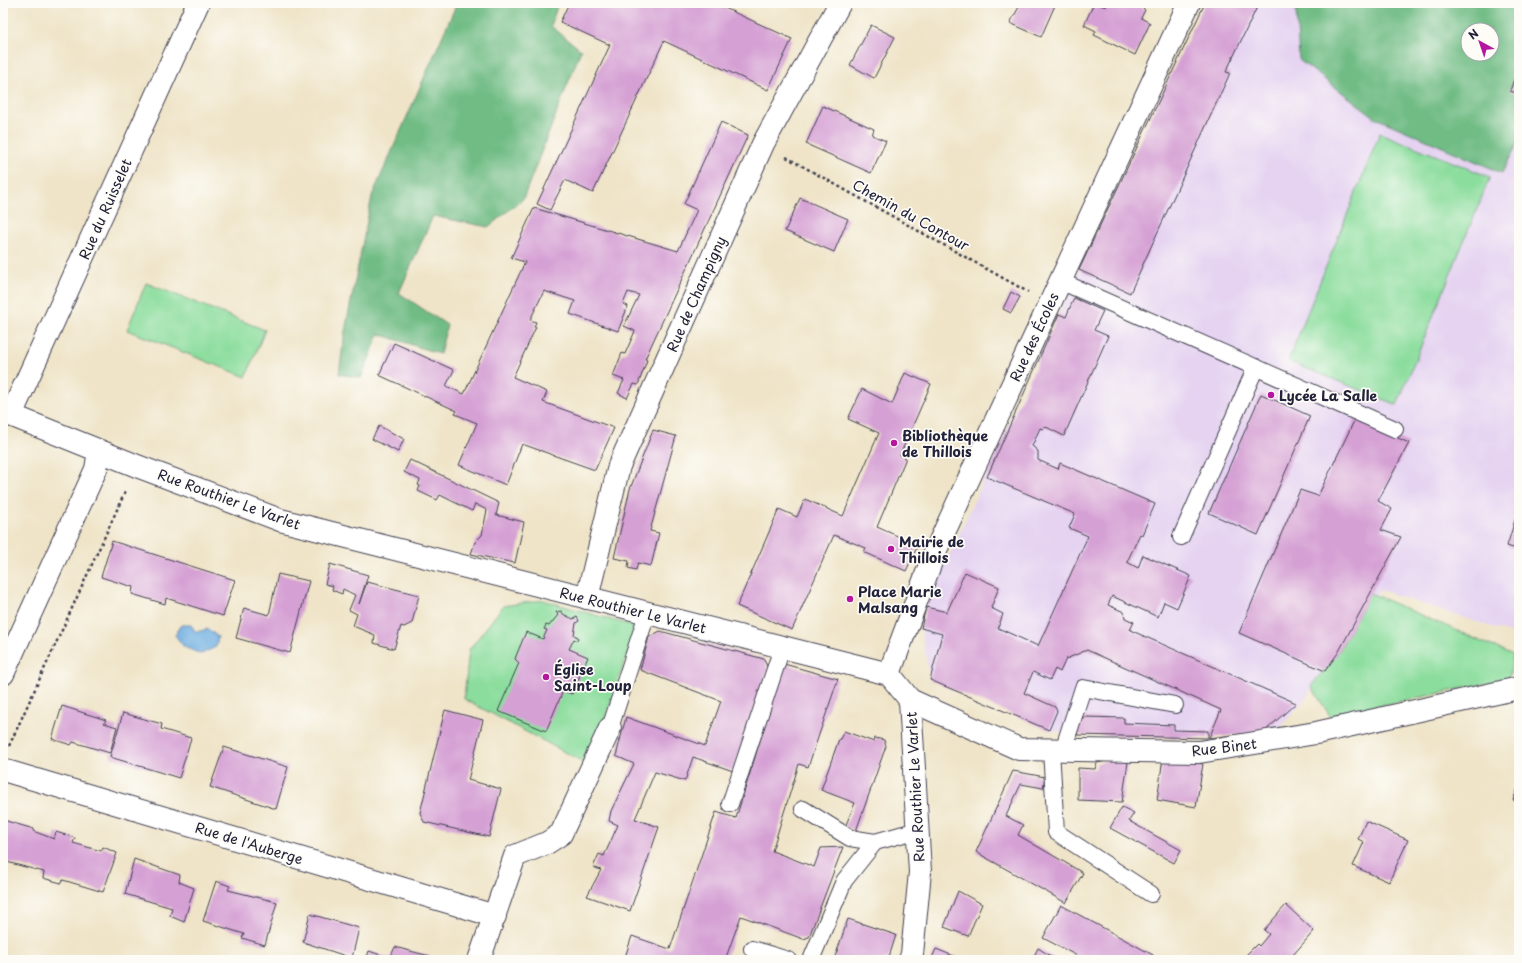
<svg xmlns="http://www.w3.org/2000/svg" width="1522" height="963" font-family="'Playpen Sans',sans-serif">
<rect width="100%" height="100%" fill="#fdfcf7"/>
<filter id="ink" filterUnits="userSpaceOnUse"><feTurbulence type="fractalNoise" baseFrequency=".025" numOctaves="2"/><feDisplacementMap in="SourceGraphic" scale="8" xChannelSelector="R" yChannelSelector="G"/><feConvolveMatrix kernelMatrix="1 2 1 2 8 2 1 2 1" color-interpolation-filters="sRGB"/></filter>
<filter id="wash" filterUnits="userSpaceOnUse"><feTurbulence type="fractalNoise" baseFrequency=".012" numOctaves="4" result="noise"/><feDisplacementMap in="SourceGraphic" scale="16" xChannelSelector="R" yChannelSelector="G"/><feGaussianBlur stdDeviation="0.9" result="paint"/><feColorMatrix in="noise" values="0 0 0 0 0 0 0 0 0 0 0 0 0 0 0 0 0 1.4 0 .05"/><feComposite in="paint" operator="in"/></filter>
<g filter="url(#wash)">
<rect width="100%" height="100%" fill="#efe4c8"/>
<path fill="#e5d3f1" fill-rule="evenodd" d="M1205,3H1519V636L1380,590L1305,699L1279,729L1208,738L1082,735L1049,730L930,680L921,628L926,607L1079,270ZM1468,30H1492V54H1468Z"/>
<g fill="#8bdd9d" stroke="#56806c">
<polygon points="1380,133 1490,177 1397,405 1288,361"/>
<polygon points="146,283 265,330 246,377 127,330"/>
<polygon points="1370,593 1513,655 1509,679 1330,716 1311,686 1338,653"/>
<polygon points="543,600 637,627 589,765 464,699 469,650 503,606"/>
</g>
<g fill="#70bc84" stroke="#496f60" fill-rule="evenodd">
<polygon points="457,3 558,3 551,26 581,50 523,199 488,227 433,216 399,293 447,325 440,354 379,334 361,378 339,374 345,331 372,196"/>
<path d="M1299,3H1510L1519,8V141L1502,173L1376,118L1299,60L1296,11ZM1468,30H1492V54H1468Z"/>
</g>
<polygon fill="#6eaee1" stroke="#48688e" points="181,625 191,625 196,632 208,629 218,637 216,647 201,654 184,647 175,635"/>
<g id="blocks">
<g fill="#d5a0d4">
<polygon points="569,3 714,3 792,39 768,90 664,41 593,193 565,180 550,210 537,204 610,45 560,22"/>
<polygon points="1018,3 1056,3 1041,37 1010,23 1019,7 1017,6"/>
<polygon points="1094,3 1106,7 1108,3 1138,3 1145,10 1141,18 1150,23 1135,55 1094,35 1096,31 1084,25"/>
<polygon points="1205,3 1259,3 1226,72 1230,73 1130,293 1079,270"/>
<polygon points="871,25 895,37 874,78 850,65"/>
<polygon points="1519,64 1519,94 1510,91"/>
<polygon points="823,106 874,129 872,135 886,141 871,173 806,144"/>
<polygon points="721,122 748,135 645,359 647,360 638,385 634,384 627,398 618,393 624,380 613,376 622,353 625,354 635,331 624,326 639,295 628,292 623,304 628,306 618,331 570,314 575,301 544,291 530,320 536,322 534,327 536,327 513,377 547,392 543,402 614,428 595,470 522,444 506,485 459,465 477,423 455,414 457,411 379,375 394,343 454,370 446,386 464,394 525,262 511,258 534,208 678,251 697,210 684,204"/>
<polygon points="800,198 848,219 834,252 785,231"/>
<polygon points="1011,292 1020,297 1011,313 1003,309"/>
<polygon points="1074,298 1103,311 1094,330 1108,336 1064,436 1044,426 1043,429 1040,428 1032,446 1038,451 1038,460 1058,469 1060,463 1155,504 1142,535 1140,534 1127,562 1138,568 1143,555 1191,576 1177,608 1164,602 1158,617 1112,596 1108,605 1124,612 1125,618 1134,622 1130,630 1296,703 1265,731 1209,738 1221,710 1087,650 1066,659 1060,672 1055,669 1050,680 1033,672 1024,693 1055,707 1057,711 1049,730 930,680 942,634 921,628 926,607 947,612 965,572 999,587 991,608 1003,614 998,628 1038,646 1088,536 1069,528 1075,514 987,477 1059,314 1066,317"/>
<polygon points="905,373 931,384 900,455 906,458 877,527 918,545 906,571 864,552 866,548 834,535 792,630 737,606 779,509 797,517 805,499 843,516 879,433 848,419 862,389 892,404"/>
<polygon points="1261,394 1310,416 1258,535 1209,513"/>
<polygon points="1355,419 1409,443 1378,501 1392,509 1381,530 1401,537 1338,653 1325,671 1239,633 1300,490 1318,496"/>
<polygon points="379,426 404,439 398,452 372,439"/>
<polygon points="653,430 676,436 650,531 659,533 651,566 638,563 636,570 628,568 629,561 614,558 630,489"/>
<polygon points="410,460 499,503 496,515 524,522 515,563 471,554 475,542 482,535 487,510 475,504 472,511 440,495 437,500 418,491 420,486 418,485 420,480 404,472"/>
<polygon points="1519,507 1519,550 1507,546"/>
<polygon points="112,541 235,580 223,616 166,598 165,604 132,594 133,587 101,577"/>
<polygon points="330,564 368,575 359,604 367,582 419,595 412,623 404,627 401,626 394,649 374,643 375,635 353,626 357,614 349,610 355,595 343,589 342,594 332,590 333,586 325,584"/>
<polygon points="278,574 309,581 290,653 236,638 244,608 269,615"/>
<polygon points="561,611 563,614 573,619 577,617 579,621 576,623 574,635 578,637 577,641 574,639 569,649 588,657 572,694 563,691 546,731 498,711 519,663 515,659 516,656 526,632 543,639 547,630 544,629 546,625 549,626 558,615 556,612"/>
<polygon points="660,631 764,659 768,669 733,771 693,757 685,781 655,772 635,819 659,827 630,911 587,896 601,870 593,867 599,854 604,856 618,825 609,821 611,811 634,764 616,756 626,717 705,746 721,701 640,670 649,637"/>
<polygon points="784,664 838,679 808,767 799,764 772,851 814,867 821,848 843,847 809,937 803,939 741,916 725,960 624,960 632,936 670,949 716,812 736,818"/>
<polygon points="62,706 106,720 104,723 117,727 110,753 73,742 71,745 52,739"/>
<polygon points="445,710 483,720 468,780 501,789 489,837 424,822 420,813"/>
<polygon points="123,713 162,724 161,729 191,738 179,778 110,757"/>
<polygon points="1084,717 1124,718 1124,723 1174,725 1174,730 1208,731 1208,738 1077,735 1079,722"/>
<polygon points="844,731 874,742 875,738 884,740 886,746 856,831 845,827 855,803 821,790 839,739 840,739"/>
<polygon points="224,747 288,767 276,809 210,787"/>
<polygon points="1163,758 1203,764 1196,807 1157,800"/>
<polygon points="1107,761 1128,762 1122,802 1078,800 1078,768 1095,769 1097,763"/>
<polygon points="1013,771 1045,777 1043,788 1021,784 1006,816 1023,825 1018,835 1083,873 1066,903 976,852"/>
<polygon points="1519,785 1519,802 1513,800"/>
<polygon points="1122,807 1134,813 1129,821 1181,850 1174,863 1110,828"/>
<polygon points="3,820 34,829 33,831 54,839 56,832 75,838 73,843 101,851 103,847 117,853 103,892 63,880 61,883 43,878 44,872 3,861"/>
<polygon points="1366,821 1408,840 1389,882 1353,866 1364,842 1358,839"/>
<polygon points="134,859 180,875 179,882 194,888 184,922 170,916 172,908 125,894"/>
<polygon points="216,881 230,886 228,890 277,902 265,945 242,938 244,934 203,921"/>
<polygon points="958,891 982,904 968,936 944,927"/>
<polygon points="1061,905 1153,955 1151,960 1085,960 1043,938"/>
<polygon points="1286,905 1314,931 1293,955 1295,957 1293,960 1244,960 1243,958 1257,944 1259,946 1269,934 1264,930"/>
<polygon points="310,914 359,928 352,958 303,942"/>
<polygon points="848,919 896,935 888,960 834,960"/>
<polygon points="395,947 406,950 430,956 429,960 366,960 369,951 390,958"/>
<polygon points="1038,948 1057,960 1032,960"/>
<polygon points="936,949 964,960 931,960"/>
</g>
</g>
</g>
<g filter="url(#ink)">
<use href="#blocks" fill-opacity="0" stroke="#413f50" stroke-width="1"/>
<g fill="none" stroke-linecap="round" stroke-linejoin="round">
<defs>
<g id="lane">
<polyline points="1060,281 1395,429"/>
<polyline points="1181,537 1256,367"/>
<polyline points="610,728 647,614"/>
<polyline points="1051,750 1056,832 1151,894"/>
<polyline points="1063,750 1083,688 1175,705"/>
<polyline points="730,804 782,648"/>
<polyline points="803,809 850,838 875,842 918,830"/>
<polyline points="752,949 788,960"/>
<polyline points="811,960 844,881 875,842"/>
</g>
<g id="street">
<polyline points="11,415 198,3"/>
<polyline points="587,598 619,466 763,144 840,3"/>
<polyline points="3,674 96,469 99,451"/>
<polyline points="889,674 934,554 1189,3"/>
<polyline points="910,700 1019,749 1199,752 1316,733 1519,688"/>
<polyline points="3,770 495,916"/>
<polyline points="479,960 515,856 547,843 561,834 610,728"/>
</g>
<polyline id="secondary" points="3,412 137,466 280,520 889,674 910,700 920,872 912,954 910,960"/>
</defs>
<use href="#lane" stroke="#413f50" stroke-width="18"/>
<use href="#street" stroke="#413f50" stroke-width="24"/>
<use href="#secondary" stroke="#413f50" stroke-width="24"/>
<g stroke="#413f50" stroke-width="2.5" stroke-dasharray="3 3" stroke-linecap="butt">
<polyline points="786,157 1028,292"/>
<polyline points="9,746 126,490"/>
</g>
<use href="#lane" stroke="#fff" stroke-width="16"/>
<use href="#street" stroke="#fff" stroke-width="22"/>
<use href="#secondary" stroke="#fff" stroke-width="22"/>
</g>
</g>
<g fill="#b5179e" stroke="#fdfcf7" stroke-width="1.5">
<circle cx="1271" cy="395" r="4"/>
<circle cx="894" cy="443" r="4"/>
<circle cx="891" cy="549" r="4"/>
<circle cx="850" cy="599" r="4"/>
<circle cx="546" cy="677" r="4"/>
</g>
<g text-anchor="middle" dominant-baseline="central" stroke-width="3.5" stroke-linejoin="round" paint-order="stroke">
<g font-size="14" fill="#22223b" stroke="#fdfcf7">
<text transform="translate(105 209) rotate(-66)">Rue du Ruisselet</text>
<text transform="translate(911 215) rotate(29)">Chemin du Contour</text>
<text transform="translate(696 294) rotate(-66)">Rue de Champigny</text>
<text transform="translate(1034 337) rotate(-65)">Rue des Écoles</text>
<text transform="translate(229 499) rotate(20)">Rue Routhier Le Varlet</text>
<text transform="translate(633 610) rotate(14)">Rue Routhier Le Varlet</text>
<text transform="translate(1224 747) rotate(-7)">Rue Binet</text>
<text transform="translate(915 787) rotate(-93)">Rue Routhier Le Varlet</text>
<text transform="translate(249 843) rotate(17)">Rue de l'Auberge</text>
</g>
<g font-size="14" font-weight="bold" fill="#22223b" stroke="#fdfcf7" text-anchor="start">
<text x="1279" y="395">Lycée La Salle</text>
<text x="902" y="435">Bibliothèque<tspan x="902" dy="16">de Thillois</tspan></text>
<text x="899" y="541">Mairie de<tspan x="899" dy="16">Thillois</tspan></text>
<text x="858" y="591">Place Marie<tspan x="858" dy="16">Malsang</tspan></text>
<text x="554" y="669">Église<tspan x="554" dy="16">Saint-Loup</tspan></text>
</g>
</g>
<rect width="1522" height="963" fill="none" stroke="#fdfcf7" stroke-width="16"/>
<g transform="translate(1480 42) rotate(320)"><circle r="19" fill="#fdfcf7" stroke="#a5a5ac"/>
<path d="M0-3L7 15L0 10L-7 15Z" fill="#b5179e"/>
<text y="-6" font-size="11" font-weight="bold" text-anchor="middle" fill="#22223b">N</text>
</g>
</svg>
